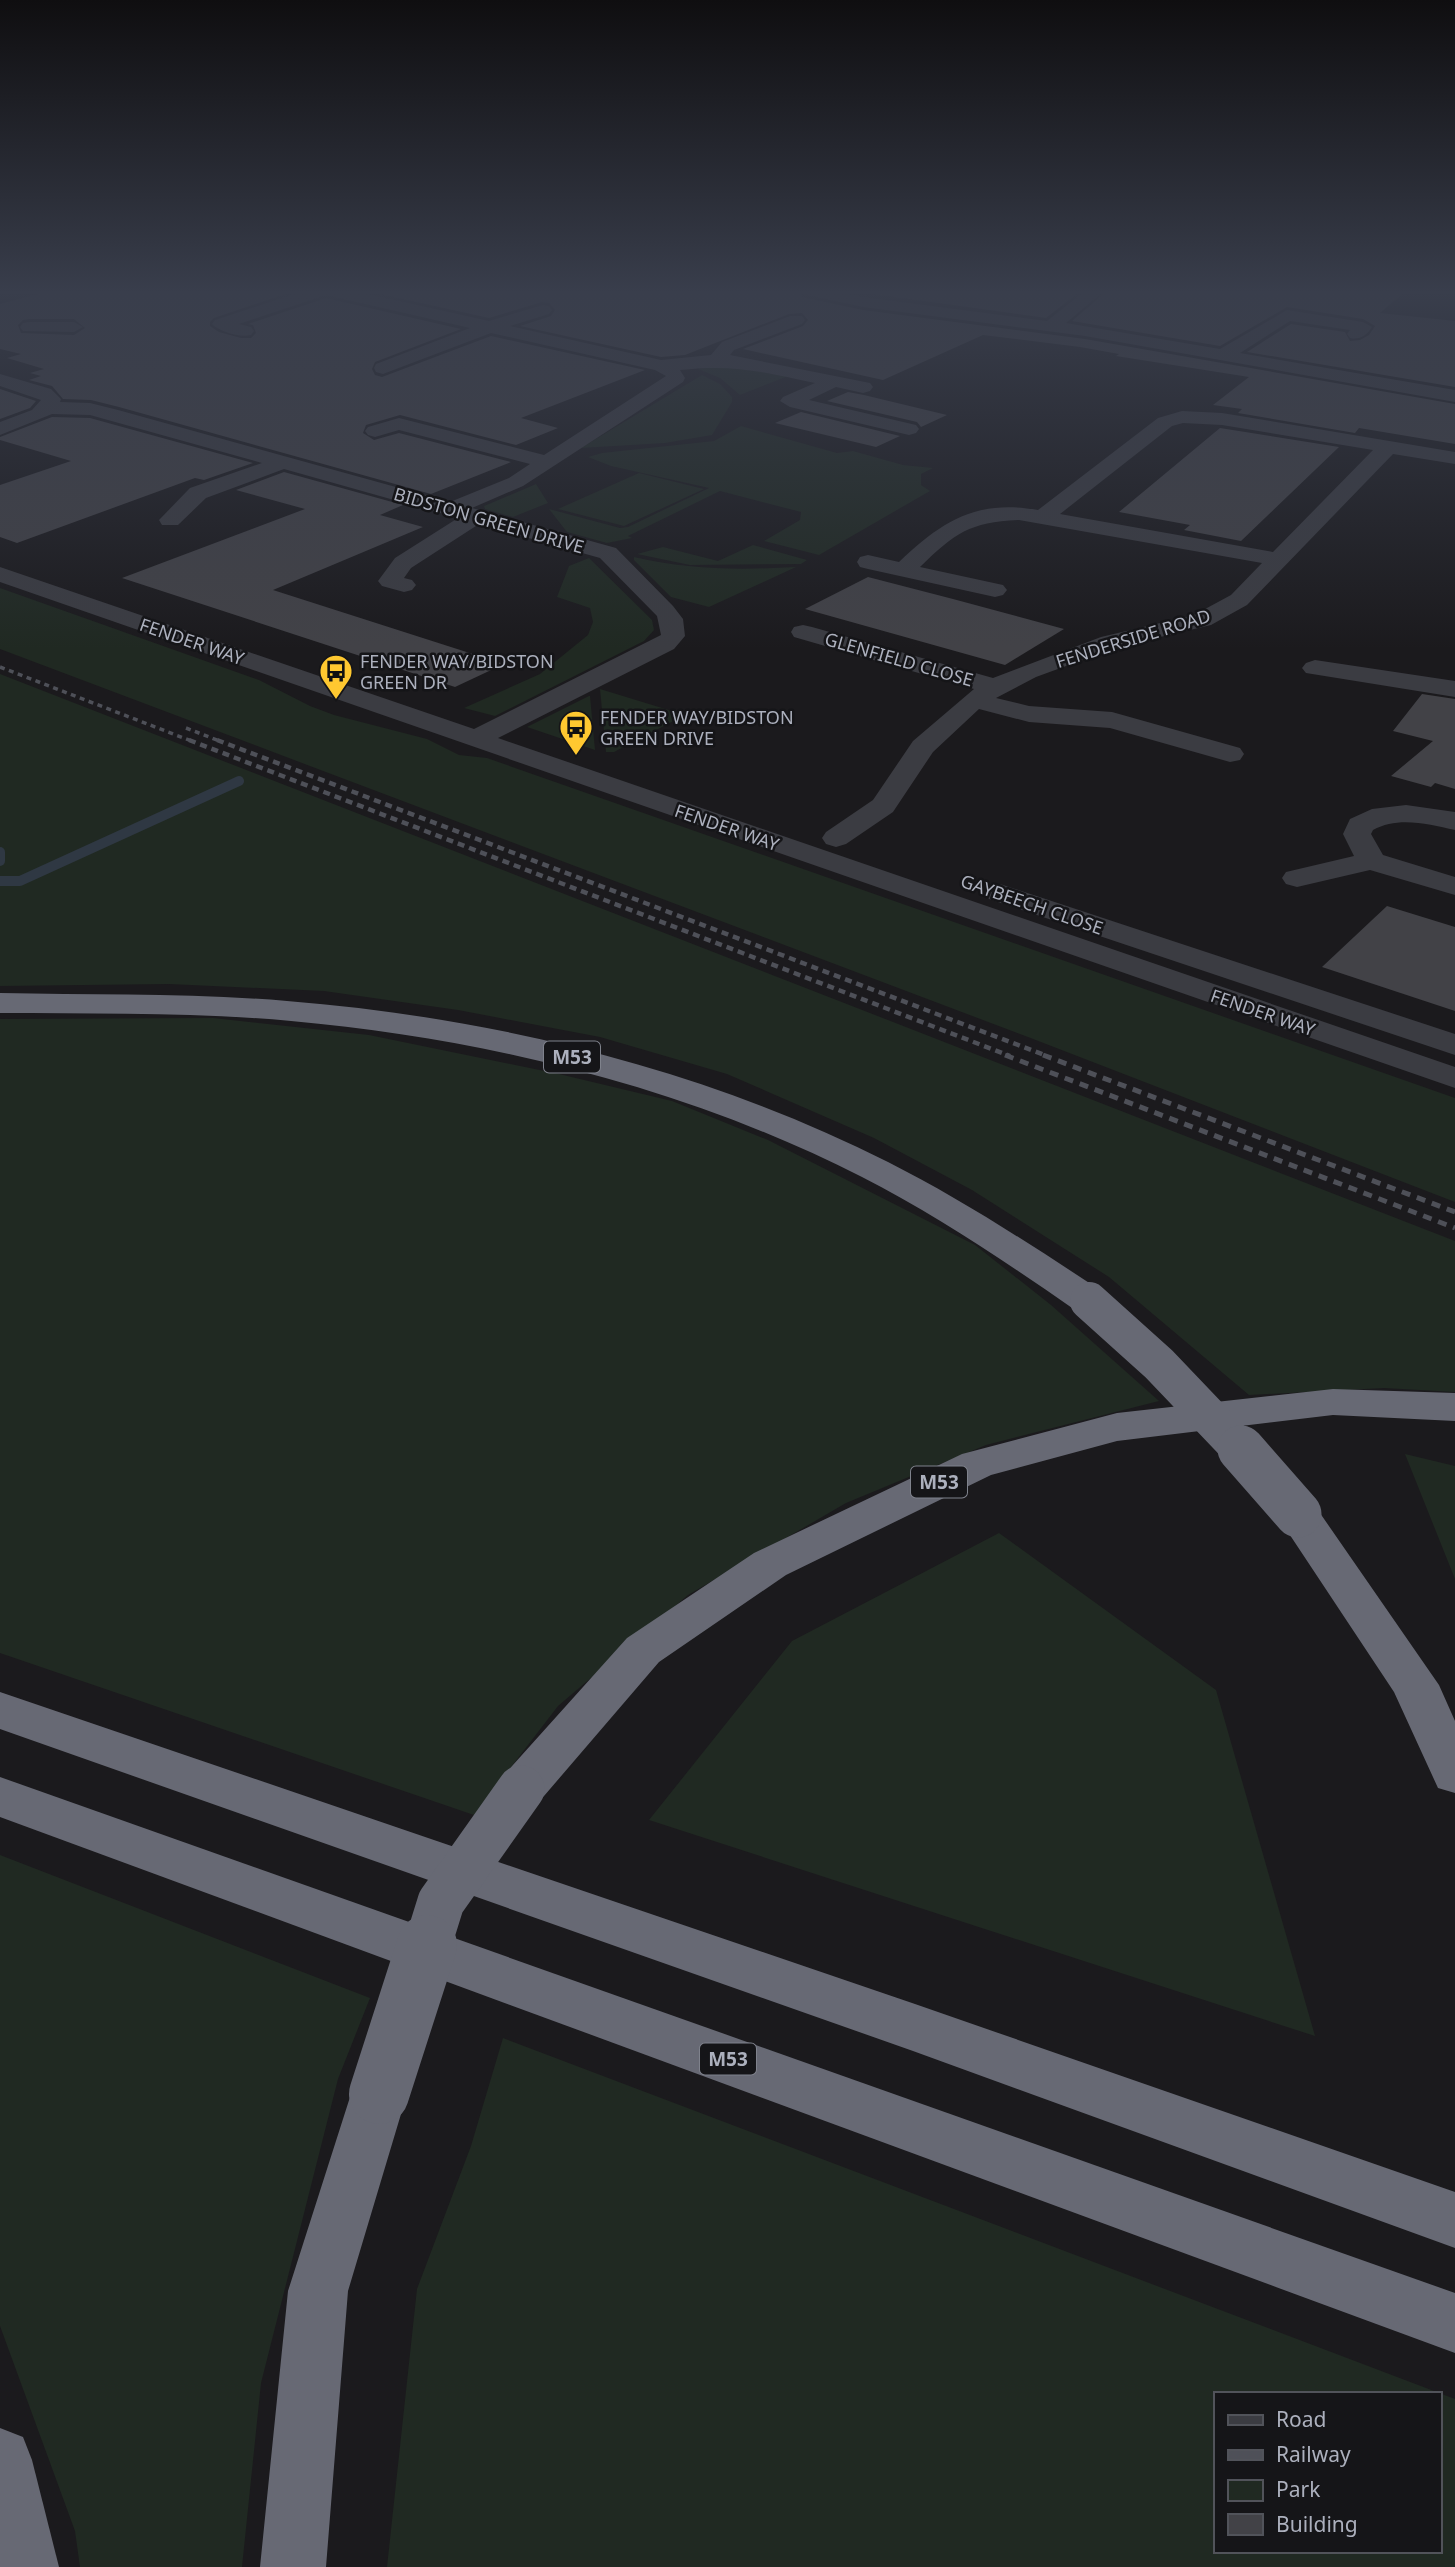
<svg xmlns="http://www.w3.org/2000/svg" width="1455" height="2567" font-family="'Noto Sans',sans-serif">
<rect width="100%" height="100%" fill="#1b1a1d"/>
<g fill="#202922" fill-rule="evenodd">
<polygon points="720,365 788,376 740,395 720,378 698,369"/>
<polygon points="702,375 720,384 732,397 732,402 712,435 665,443 581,448"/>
<polygon points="741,426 837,453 853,451 903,465 933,468 921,474 921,485 930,491 819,555 764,541 800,520 801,512 720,491 628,536 632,538 607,543 567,532 549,509 620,528 628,527 709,488 611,466 588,457 602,453 714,441"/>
<polygon points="639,473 704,489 624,526 558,509"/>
<polygon points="536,484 548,503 513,517 485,509 484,506 489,504"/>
<polygon points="753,545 807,560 801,564 690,565 637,554 663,547 718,561"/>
<path d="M634,557C689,570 740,570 796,567L709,607L671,597L634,560Z"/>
<polygon points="589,558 652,620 654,630 644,641 495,716 464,708 540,674 588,635 593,622 590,608 557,597 569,566"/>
<polygon points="0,588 259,680 310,706 334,715 427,739 459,755 487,758 1455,1098 1455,1202 1028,1037 0,649"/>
<polygon points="0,674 1455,1241 1455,1392 1384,1388 1249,1395 1109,1277 972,1190 874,1138 727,1074 600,1037 458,1010 324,991 169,984 0,986"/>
<polygon points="600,689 685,715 614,752 606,752"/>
<polygon points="590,696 595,750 527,727 589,696"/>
<polygon points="213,1018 369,1035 559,1074 672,1101 768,1140 975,1245 1051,1305 1159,1401 986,1445 846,1503 688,1595 558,1706 474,1815 0,1653 0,1019"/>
<polygon points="1405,1454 1455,1466 1455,1579"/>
<polygon points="999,1533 1216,1690 1315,2036 649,1820 792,1641"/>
<polygon points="0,1855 370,1998 338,2079 261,2383 242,2567 80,2567 75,2531 0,2326"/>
<path d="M503,2038L1455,2399V2567H387L417,2289L471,2146ZM1215,2394H1439V2551H1215Z"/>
</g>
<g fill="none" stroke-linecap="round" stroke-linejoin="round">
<g stroke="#2f3843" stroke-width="10">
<polyline points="0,852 0,861"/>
<polyline points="0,881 20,881 239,781"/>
</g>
</g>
<g fill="#424247" fill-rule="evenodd">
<path d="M53,290H297L214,318L210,322V326L219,332L241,338H251L256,333L253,325L248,324L326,298L461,329L375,362L372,369L375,375L382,377L491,336L645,370L521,418L558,428L516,445L400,415L366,425L363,433L374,440L399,433L511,462L431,494L119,407L91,400L63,399L52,386L29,380L41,376L30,373L44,369L7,358L21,354L0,349V304ZM29,319H74L85,328L74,335L21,333L18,325L23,320Z"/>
<polygon points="362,290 799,290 802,297 863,310 1085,339 1455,404 1455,444 1359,428 1355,433 1238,413 1242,409 1213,405 1249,377 1116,356 1119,354 1080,347 983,335 883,380 743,349 803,326 808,320 802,313 789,314 685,355 661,357 520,326 551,316 555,310 549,303 542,302 489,318"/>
<polygon points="844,290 1082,290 1046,318"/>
<polygon points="1108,290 1407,290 1380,313 1455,321 1455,387 1247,352 1291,324 1345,332 1350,341 1360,340 1369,335 1375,326 1363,319 1287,307 1220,346 1072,321"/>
<polygon points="0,389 36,401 30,408 0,419"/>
<polygon points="848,392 864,395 947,415 921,427 917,422 827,401"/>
<polygon points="801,412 900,436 876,447 775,423"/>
<polygon points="52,417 90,418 253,463 204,480 195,478 17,543 0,537 0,485 71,461 0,440 0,437"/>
<polygon points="1220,428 1339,447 1241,541 1184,530 1190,525 1119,512"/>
<polygon points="284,472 403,505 380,515 423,527 273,590 504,664 455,687 122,578 305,509 236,490"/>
<polygon points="868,577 953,599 1064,629 1005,665 805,609"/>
<polygon points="1422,694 1455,699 1455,789 1435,783 1431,787 1391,776 1433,741 1393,731"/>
<polygon points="1387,906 1455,927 1455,1011 1322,967"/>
</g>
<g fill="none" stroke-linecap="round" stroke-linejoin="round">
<g fill="#3b3c42" fill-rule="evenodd">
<path d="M306,290H350L489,321L543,305L549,306L552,310L549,314L510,326L661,360L711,355L722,342L790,316H802L805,320L802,324L734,350L730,355L870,383L873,387L870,391L863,393L836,387L809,400L916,425L919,429L916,433L909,435L790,407L780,401L783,397L815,383C764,372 733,364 680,370L685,378L683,382L523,486L472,508L616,548L673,606L683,619L685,636L674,649L498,738L1455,1067V1088L0,582V567L474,729L661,635L657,616L600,558L479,524L411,568L404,578L412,580L416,585L412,590L404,592L382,586L378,581L395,558L458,518L284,469L206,498L178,525H162L159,520L190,488L262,463L90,415L52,414L0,435V422L32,410L41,400L0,386V374L51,389L61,399L60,402L90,403L118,410L450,502L509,478L530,464L399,430L375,437L368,435L365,431L368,427L399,418L544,455L666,376L655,370L491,333L383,374L376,372L374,368L376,364L470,328L326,295L239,324L251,327L254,331L251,335C240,338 220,332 212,324L215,320Z"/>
<path d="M801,290H832L863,297L1047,321L1086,290H1105L1066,323L1220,349L1287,310L1363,322L1372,327C1366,336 1360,340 1350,338L1347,334L1350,330L1290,321L1240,353L1455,390V402L1085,336L863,307L803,294Z"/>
<polygon points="29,322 74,322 83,327 74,332 23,331 20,327 23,323"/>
<path d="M1182,411L1222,413L1455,452V464L1393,454L1247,605L1211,625L1118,647L1036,677L996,698L1029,706L1112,712L1240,748L1244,754L1240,760L1230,762L1110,728L1029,722L979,709L933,752L893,812L846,844L836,847L826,844L822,838L826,832L873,800L913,741L974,689L794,637L791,632L794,627L803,625L812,627L993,678L1101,637L1194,615L1231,595L1262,563L1019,520C970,522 955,533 920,567L1003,585L1007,590L1003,595L995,597L868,569L860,567L857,562L860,557L868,555L899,562C942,521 977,499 1038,510L1158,418ZM1183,423L1222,425L1373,450L1273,552L1060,514L1172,426Z"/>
<polygon points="1315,660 1455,681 1455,697 1306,673 1302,668 1306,663"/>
<path d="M1406,805L1455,812V830C1428,824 1398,816 1373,830L1371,834L1383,855L1455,877V895L1370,870L1297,887L1286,884L1282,878L1286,872L1354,856L1343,834L1350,819L1372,809Z"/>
<polygon points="1000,884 1455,1034 1455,1055 989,899 985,893 989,887"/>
</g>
<g fill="#676974" fill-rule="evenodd">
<path d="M0,993C96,995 191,993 287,1001C492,1017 704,1069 888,1162C963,1200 1033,1246 1103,1292L1108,1301L1103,1310L1089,1313L1075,1310C1006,1262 936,1215 862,1177C685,1087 488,1039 291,1021C195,1012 97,1014 0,1013Z"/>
<polygon points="1333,1389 1455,1393 1455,1421 1333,1415 1117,1441 991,1475 786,1575 659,1662 538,1803 521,1809 504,1803 496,1789 504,1775 627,1638 754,1553 962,1454 1117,1413"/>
<polygon points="1298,1499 1313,1503 1439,1685 1455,1721 1455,1793 1438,1788 1394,1692 1276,1514 1283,1503"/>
<polygon points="0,1692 915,2004 1455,2192 1455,2248 913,2051 0,1729"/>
<polygon points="0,1777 1455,2293 1455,2353 0,1817"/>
<polygon points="379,2069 399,2076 407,2094 348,2291 326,2567 260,2567 288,2291 351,2094 359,2076"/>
<polygon points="0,2428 23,2437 32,2460 59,2567 0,2567"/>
</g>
<g stroke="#4e5058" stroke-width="3.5" stroke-dasharray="5 4.5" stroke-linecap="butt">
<polyline points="0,667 194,742"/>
<polyline points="186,728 222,742"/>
</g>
<g stroke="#4e5058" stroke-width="4.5" stroke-dasharray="7 5" stroke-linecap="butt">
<polyline points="189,740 1010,1056"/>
<polyline points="217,740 1047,1056"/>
</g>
<g stroke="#4e5058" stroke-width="5" stroke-dasharray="9 7" stroke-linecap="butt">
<polyline points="1005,1055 1455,1228"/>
<polyline points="1043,1055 1455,1212"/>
</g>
<polyline stroke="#676974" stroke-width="38" points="1089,1301 1159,1364 1242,1451"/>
<g stroke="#676974" stroke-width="47">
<polyline points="1241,1449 1298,1514"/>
<polyline points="427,1947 441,1902 521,1789"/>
</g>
<polyline stroke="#676974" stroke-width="60" points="379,2094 427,1945"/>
</g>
<linearGradient id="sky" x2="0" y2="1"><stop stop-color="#0f0e10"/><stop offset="0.45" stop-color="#393e4c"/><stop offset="1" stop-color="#393e4c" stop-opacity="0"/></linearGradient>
<rect width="1455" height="649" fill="url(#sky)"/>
<defs>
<symbol id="bus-pin" viewBox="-11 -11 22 30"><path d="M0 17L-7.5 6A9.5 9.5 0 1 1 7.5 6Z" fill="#ffc830" stroke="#151518"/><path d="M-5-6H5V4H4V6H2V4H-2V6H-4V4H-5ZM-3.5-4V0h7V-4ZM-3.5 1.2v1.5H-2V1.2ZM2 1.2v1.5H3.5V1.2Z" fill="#111"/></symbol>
</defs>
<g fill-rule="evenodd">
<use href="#bus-pin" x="317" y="652" width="38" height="52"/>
<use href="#bus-pin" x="557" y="708" width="38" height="52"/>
</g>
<g text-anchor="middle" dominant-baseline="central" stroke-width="5" stroke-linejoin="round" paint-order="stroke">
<g font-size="18" fill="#acb0bd" stroke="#151518">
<text transform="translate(489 520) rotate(16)">BIDSTON GREEN DRIVE</text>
<text transform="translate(1133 638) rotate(-17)">FENDERSIDE ROAD</text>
<text transform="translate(192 641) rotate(19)">FENDER WAY</text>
<text transform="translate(899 659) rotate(16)">GLENFIELD CLOSE</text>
<text transform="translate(727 827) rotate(19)">FENDER WAY</text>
<text transform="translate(1032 904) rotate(19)">GAYBEECH CLOSE</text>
<text transform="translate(1263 1012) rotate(19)">FENDER WAY</text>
</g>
<g font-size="18" fill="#acb0bd" stroke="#151518" text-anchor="start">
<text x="360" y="661">FENDER WAY/BIDSTON<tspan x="360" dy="21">GREEN DR</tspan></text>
<text x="600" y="717">FENDER WAY/BIDSTON<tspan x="600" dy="21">GREEN DRIVE</tspan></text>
</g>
<g fill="#151518" stroke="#7f828c" stroke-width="2">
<rect x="544" y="1041.5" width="56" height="31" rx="5"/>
<rect x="911" y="1466.5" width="56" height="31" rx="5"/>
<rect x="700" y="2043.5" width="56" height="31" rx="5"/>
</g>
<g font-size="19" font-weight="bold" fill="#acb0bd">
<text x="572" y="1057">M53</text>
<text x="939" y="1482">M53</text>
<text x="728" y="2059">M53</text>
</g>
</g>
<rect x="1214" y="2392" width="228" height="161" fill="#151518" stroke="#51535a" stroke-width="2"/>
<rect x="1228" y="2415" width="35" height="10" fill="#3b3c42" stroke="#51535a" stroke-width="2"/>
<text x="1276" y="2427" font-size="21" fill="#acb0bd">Road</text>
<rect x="1228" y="2450" width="35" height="10" fill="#4e5058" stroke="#51535a" stroke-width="2"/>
<text x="1276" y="2462" font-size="21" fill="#acb0bd">Railway</text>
<rect x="1228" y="2480" width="35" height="21" fill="#202922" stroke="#51535a" stroke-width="2"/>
<text x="1276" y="2497" font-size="21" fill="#acb0bd">Park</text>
<rect x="1228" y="2514" width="35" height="21" fill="#424247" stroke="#51535a" stroke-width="2"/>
<text x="1276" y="2532" font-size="21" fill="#acb0bd">Building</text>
</svg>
